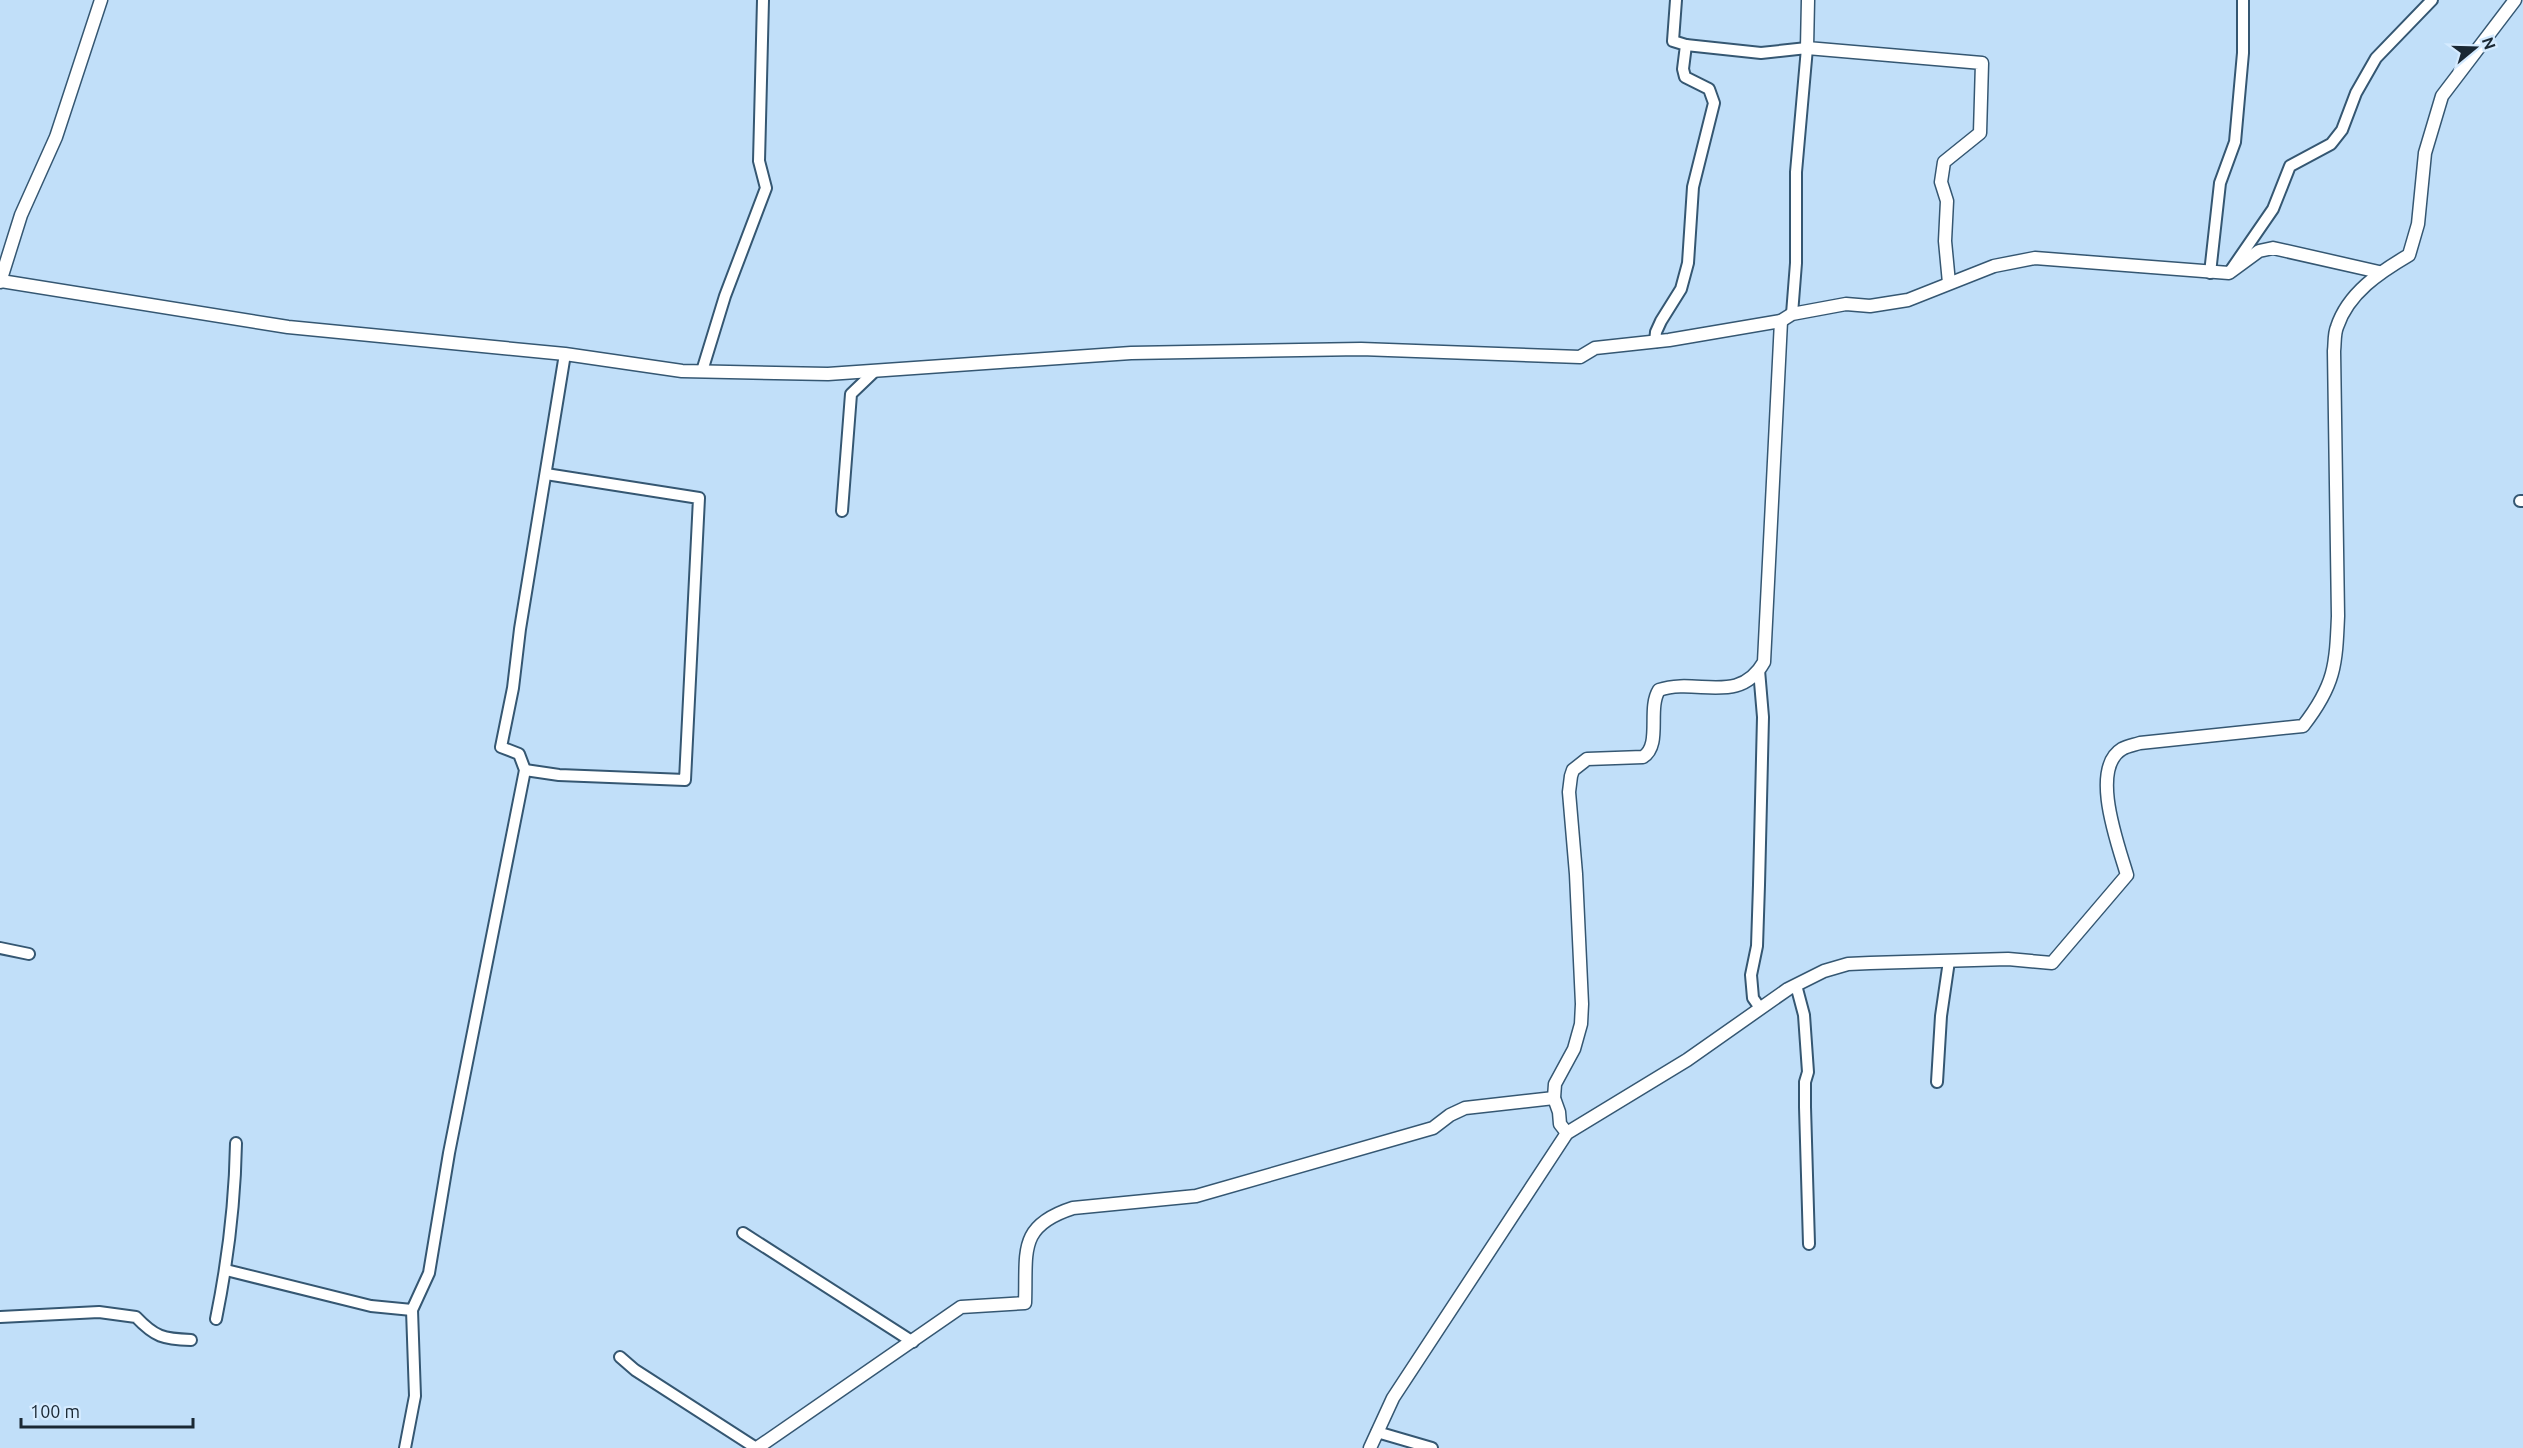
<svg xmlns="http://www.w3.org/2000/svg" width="2523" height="1448" font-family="Ubuntu,sans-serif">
<rect width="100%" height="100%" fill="#c1dff9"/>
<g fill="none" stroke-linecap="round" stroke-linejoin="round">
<defs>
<g id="minor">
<polyline points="1686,45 1761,53 1807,48 1796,172 1796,263 1792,314"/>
<polyline points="2231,270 2273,209 2290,166 2331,144 2342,130 2356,93 2376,58 2432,0"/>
<polyline points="2210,273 2220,183 2235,142 2243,53 2243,0"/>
<polyline points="1655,342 1656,332 1661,321 1681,289 1688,263 1693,187 1714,103 1709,89 1685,77 1683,69 1686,45 1673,41 1676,0"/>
<polyline points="702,371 725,296 766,188 759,161 763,0"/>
<polyline points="2520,501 2523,501"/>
<polyline points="842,511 851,394 874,372"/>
<polyline points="1759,670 1763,717 1759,885 1757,946 1751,975 1753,998 1760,1008"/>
<polyline points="525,770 559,775 685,780 699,498 546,474"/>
<polyline points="0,948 29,954"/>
<polyline points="1796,985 1804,1015 1808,1072 1805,1082 1805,1107 1809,1244"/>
<polyline points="1937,1082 1941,1016 1949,961"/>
<polyline points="743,1233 913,1342"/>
<polyline points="226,1270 371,1306 412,1310"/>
<path d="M0,1317L99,1312L136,1317C155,1337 163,1339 191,1340"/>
<path d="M216,1319C228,1260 235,1203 236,1143"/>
<polyline points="620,1357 635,1370 756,1448"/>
<polyline points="1377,1432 1432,1448"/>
<polyline points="405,1448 415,1396 412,1310 429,1273 449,1153 525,770 519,754 501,747 513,688 520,629 565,354"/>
</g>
<g id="tertiary">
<polyline points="1808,0 1807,48 1982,63 1980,133 1944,162 1941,182 1947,201 1945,241 1949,283"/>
<polyline points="1,281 288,327 565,354 682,371 828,374 1131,353 1361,349 1580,357 1595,348 1669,340 1781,321 1792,314 1846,304 1870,306 1908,300 1994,266 2035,258 2229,273 2259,251 2273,248 2379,272"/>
<polyline points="0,282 21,215 56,137 101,0"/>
<path d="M1567,1133L1560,1124L1559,1112L1554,1098L1555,1084L1574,1049L1581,1024L1582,1004L1576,874L1569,792L1571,776L1573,770L1587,759L1643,757C1662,745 1647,709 1659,690C1697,677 1739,706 1764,662L1781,321"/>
<path d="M757,1448L961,1307L1025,1303C1027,1252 1017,1226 1073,1208L1196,1196L1433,1128L1450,1115L1465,1108L1554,1098"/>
<path d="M1370,1448L1393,1398L1567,1133L1687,1060L1788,989L1824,971L1848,964L1870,963L2008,959L2052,963L2127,875C2119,847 2089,769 2122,749C2127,746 2134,745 2140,743L2303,726C2335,685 2336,665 2338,616L2334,351C2335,343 2334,334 2337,327C2348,293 2380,272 2409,255L2418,224L2425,153L2442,96L2515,0"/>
</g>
</defs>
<use href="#minor" stroke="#355772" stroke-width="14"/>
<use href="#tertiary" stroke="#355772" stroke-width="15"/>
<use href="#minor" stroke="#fff" stroke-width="10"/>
<use href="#tertiary" stroke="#fff" stroke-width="12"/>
</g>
<g transform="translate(2475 48) rotate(71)" stroke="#d5ebff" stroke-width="4.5" paint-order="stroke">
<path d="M0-4.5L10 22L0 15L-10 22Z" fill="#1a2834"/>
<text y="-9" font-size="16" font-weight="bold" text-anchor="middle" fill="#1a2834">N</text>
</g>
<path d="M21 1418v9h172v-9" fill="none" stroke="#1a2834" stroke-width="3"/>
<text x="30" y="1418" font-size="18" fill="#1a2834" stroke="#d5ebff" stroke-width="4.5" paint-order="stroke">100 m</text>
</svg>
